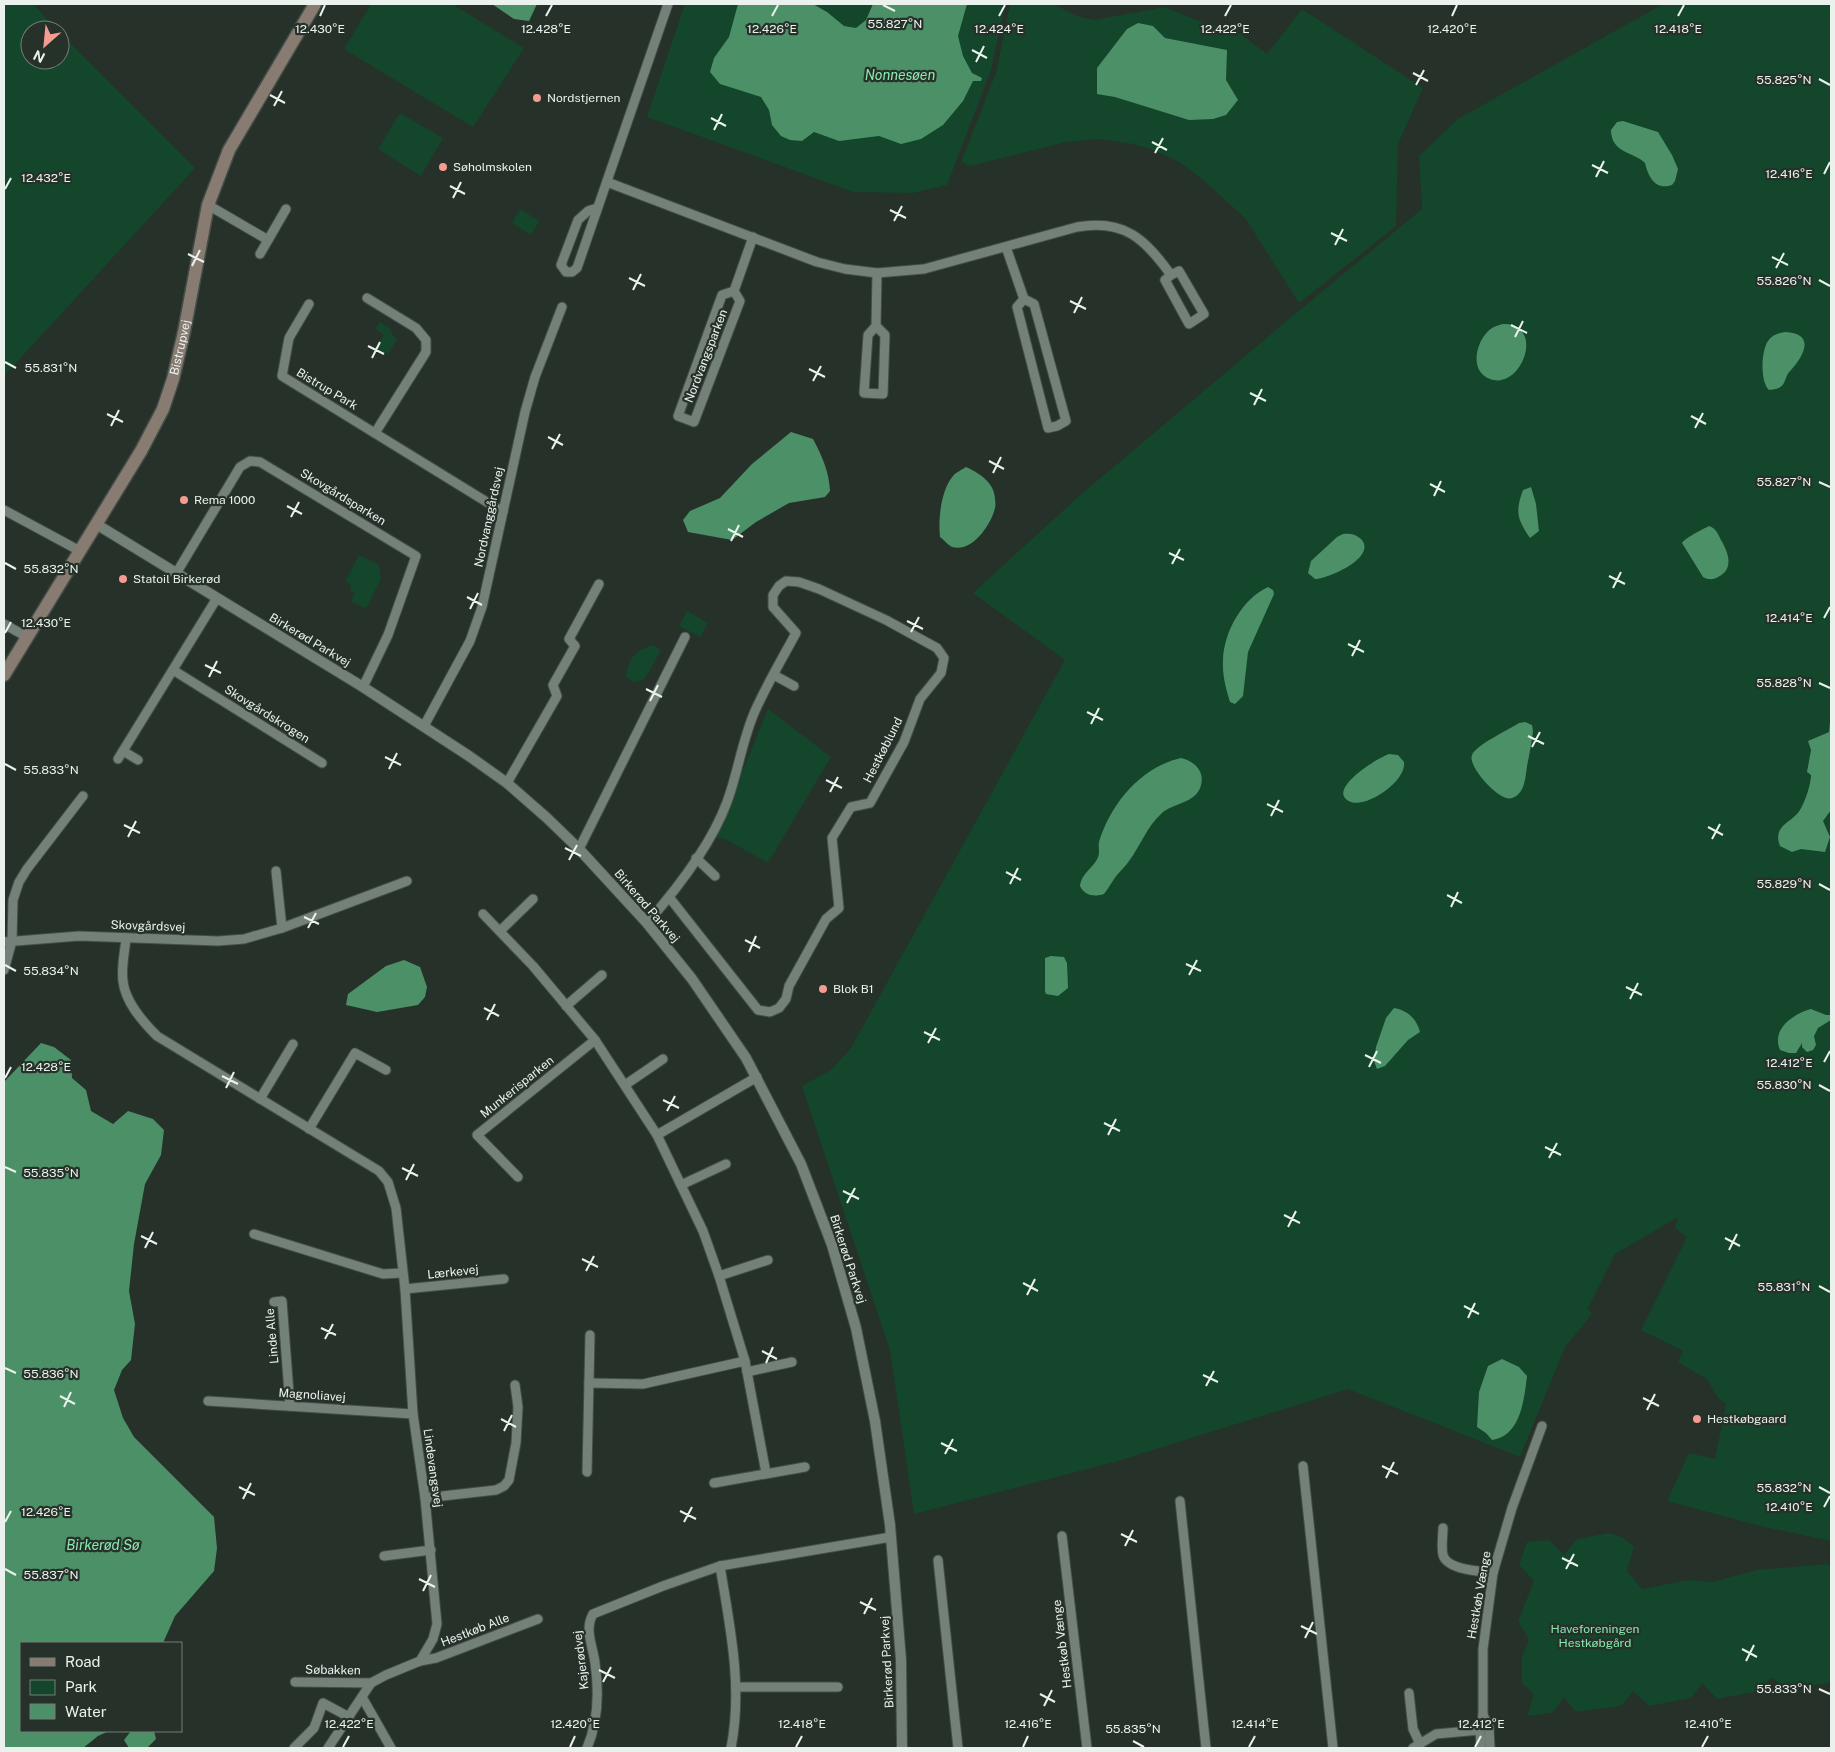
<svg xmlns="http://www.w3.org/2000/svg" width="1835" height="1752" font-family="'Public Sans',sans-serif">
<rect width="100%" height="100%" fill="#26312a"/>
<g fill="#13462a">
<polygon points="4,4 33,4 57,30 30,30 30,60 60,60 60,33 195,168 4,376"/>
<polygon points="371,4 452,4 524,48 473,127 344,49"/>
<polygon points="685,4 1005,4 991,70 947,185 913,193 853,192 647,117"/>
<polygon points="1010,4 1053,4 1077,16 1094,20 1165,7 1196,20 1238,32 1267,54 1302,9 1423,88 1398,144 1396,226 1299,303 1245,218 1202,179 1181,163 1156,151 1133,144 1100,139 1066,142 970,166 961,162 996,73"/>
<polygon points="1663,4 1831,4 1831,1541 1760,1526 1667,1501 1689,1453 1715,1459 1726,1404 1718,1398 1707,1379 1678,1362 1683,1351 1641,1330 1687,1237 1675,1228 1678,1217 1615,1254 1588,1308 1592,1314 1565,1347 1520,1457 1348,1389 1118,1461 914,1514 890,1350 802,1086 831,1070 851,1048 1065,660 973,593 1078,497 1295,314 1422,209 1419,156 1458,119"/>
<polygon points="400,113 443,138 421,176 378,149"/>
<polygon points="520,209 539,221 531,235 512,223"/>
<polygon points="380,322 391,329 390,331 393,333 392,335 397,339 388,354 376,348 384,335 375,329"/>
<polygon points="359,555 379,565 381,579 366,609 351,601 355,593 350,590 351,585 345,582"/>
<polygon points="687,611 708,623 700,637 679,626"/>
<path d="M653,645L661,650L649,672L643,680L633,682L626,676C629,656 636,651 653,645Z"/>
<polygon points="768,709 831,757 768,863 725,839 715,838"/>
<polygon points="1609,1533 1622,1537 1634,1547 1627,1571 1642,1589 1689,1580 1712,1582 1757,1570 1828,1564 1831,1568 1831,1680 1829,1683 1786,1690 1772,1677 1759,1691 1717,1699 1702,1683 1691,1698 1649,1706 1633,1691 1621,1706 1576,1712 1564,1697 1552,1713 1527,1716 1534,1694 1522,1683 1522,1657 1529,1640 1518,1621 1534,1581 1519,1565 1527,1542 1549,1540 1564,1555 1577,1539"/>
</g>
<g fill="#4c9067">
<polygon points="492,4 537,4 529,21 514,19"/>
<polygon points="738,4 813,4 827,12 844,26 856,28 866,20 873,4 967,4 958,36 963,56 972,73 982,78 981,81 973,81 963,101 943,125 921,139 901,144 879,136 839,141 814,132 802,141 790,140 781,136 772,125 769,110 761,97 720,84 710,72 714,58 729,37"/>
<polygon points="1138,23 1153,26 1165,38 1227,50 1226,80 1238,100 1226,115 1213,119 1189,120 1115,97 1097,94 1097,68 1127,29"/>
<path d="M1623,121L1658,132L1672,155L1678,169L1675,181L1672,185C1655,191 1648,176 1645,163C1634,152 1611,153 1611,130L1617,122Z"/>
<path d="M1503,324C1546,323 1522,391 1490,379C1468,371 1476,339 1492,328C1495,326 1499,325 1503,324Z"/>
<path d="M1785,332C1815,333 1805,355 1791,370C1782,378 1789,389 1769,390C1760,382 1761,351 1768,341C1772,335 1778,333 1785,332Z"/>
<path d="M791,432L813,439C822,456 829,471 830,491L825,497L789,503L756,522L732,540L688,532L683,520L690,511L720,498L752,464Z"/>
<path d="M966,467C977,472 991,480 994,493C995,497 996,504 995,508C991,525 972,553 952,547C948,545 944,540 940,537C938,519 941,490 953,476C956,472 962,470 966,467Z"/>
<path d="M1531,487L1536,504L1539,531L1530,538C1517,519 1515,512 1523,490Z"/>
<path d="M1709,526C1716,528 1718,534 1721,540C1728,552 1735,569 1718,577C1713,580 1708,580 1703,577L1682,543C1685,538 1703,529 1709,526Z"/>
<path d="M1343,534C1350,533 1356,534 1361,539C1378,557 1328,579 1315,579L1308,573L1311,561L1337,537Z"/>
<path d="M1268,587L1273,590L1274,594L1248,652L1243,696L1235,704L1230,702C1226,689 1222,674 1223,660C1224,632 1242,599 1268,587Z"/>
<path d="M1831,712V810L1823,821L1830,837L1825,852L1801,849L1792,852L1780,846C1772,825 1792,823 1800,810C1805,802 1811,784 1811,775L1807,772L1811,750L1808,741L1829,732Z"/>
<path d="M1525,722L1532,725L1533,731C1532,741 1530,751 1528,761C1525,773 1527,793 1512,798C1500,803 1467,766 1472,755C1476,745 1508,730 1519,723Z"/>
<path d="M1389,754L1398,755L1404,762C1407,781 1367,808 1351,802C1323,791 1379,757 1389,754Z"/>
<path d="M1181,758C1194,761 1205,771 1201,785C1197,803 1173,803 1162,813C1147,826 1141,845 1129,861C1126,866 1121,870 1117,875C1112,881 1109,888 1104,894C1094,897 1085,896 1080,886C1082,872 1094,868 1098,857C1100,853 1098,847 1099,842C1111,803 1141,767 1181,758Z"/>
<polygon points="1051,956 1064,957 1067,963 1068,988 1058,996 1046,994 1045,991 1045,958"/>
<polygon points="404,960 420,967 427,987 425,997 418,1005 377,1012 346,1005 348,994 386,966"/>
<path d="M1394,1008C1407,1010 1417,1019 1420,1032L1408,1040L1385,1066L1377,1069L1374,1061L1376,1047L1386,1018Z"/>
<path d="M1811,1009L1826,1015H1831V1020L1818,1028L1814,1036L1816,1045L1813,1050L1807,1052L1802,1047V1043L1796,1053H1789L1780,1050C1771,1029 1793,1014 1811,1009Z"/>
<polygon points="41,1043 54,1047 71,1060 72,1078 86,1090 91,1111 113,1124 128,1111 153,1119 164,1130 161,1155 145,1184 134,1244 129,1291 135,1324 131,1360 122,1370 114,1390 123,1418 134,1437 214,1517 217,1548 214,1571 175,1616 163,1643 21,1643 21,1731 109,1731 98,1736 83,1748 4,1748 4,1082"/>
<path d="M1502,1359L1519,1367L1527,1376C1524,1400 1521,1436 1492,1440L1486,1433L1477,1427L1479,1392L1488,1366Z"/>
<polygon points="131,1731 154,1731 156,1739 147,1748 129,1748 124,1740"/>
</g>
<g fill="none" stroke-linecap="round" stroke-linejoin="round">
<defs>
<g id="minor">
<path d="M607,182L817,262L845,269L877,273L924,269L1077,227C1125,219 1145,239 1171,275L1179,271L1204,314L1189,324L1165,280L1171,275"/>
<polyline points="208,205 268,240"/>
<polyline points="597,208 588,211 578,220 561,265 566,272 572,272 577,268 668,4"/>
<polyline points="1006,247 1024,299 1017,307 1048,428 1057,426 1066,421 1034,304 1024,299"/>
<polyline points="260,254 286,209"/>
<polyline points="734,291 740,301 694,422 678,416 722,295 734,291 753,237"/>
<polyline points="367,298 416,328 426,340 426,352 375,433"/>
<polyline points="309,304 289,338 282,376 503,512"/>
<polyline points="876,326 885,335 883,394 864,393 868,335 876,326 877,273"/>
<polyline points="4,510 80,551"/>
<polyline points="177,572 240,467 250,461 260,462 416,556 388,635 363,687"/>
<polyline points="4,624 27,637"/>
<polyline points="173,670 322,763"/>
<polyline points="774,675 794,686"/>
<polyline points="424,726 470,641 482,607 525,412 535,377 562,307"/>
<polyline points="123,751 138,760"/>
<polyline points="118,759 217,598"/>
<polyline points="507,783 557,696 553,685 575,646 569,639 599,584"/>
<polyline points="579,849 685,637"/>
<polyline points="696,858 715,876"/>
<polyline points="276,871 282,928"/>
<polyline points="483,914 533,966 595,1040 657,1135 703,1231 719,1276 745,1361 766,1473"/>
<path d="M647,923C676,890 712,843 727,802C738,773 742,740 755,711C767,684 782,659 796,633L773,607V595L779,586L786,581L799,582L819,589L886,620L937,648L944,658L941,673L920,699L904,742L870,803L851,807L832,838L839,908L826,919L789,986L786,999L779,1008L770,1012L758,1010L669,897"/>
<polyline points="500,931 533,899"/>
<path d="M126,938C125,951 121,967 123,981C125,1002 143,1022 157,1036L379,1171L388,1182L396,1208L405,1289L413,1414L425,1498L437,1624L433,1639L420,1661"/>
<polyline points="4,942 79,936 218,941 244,939 282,928 407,881"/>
<polyline points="4,970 12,941 13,900 19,882 27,869 83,796"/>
<polyline points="566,1006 602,975"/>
<polyline points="625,1085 663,1059"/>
<polyline points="260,1099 293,1044"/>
<polyline points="309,1129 355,1053 386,1070"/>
<polyline points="657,1135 757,1077"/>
<polyline points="518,1177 477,1135 595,1040"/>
<polyline points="681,1185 726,1164"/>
<polyline points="254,1234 383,1274 402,1273"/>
<polyline points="719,1276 768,1260"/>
<polyline points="405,1289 504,1279"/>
<polyline points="274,1302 282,1301 290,1406"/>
<polyline points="747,1372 792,1362"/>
<polyline points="589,1383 643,1384 745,1361"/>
<polyline points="208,1401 413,1414"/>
<polyline points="1303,1466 1333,1748"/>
<polyline points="587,1472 590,1335"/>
<polyline points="714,1483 805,1467"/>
<polyline points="425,1498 496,1490 504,1486 509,1480 516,1443 518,1407 515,1385"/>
<polyline points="1180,1501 1206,1748"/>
<path d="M1443,1528C1443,1536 1441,1547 1443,1555C1447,1570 1480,1571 1493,1573"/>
<polyline points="1062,1536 1087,1748"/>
<polyline points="384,1556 431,1550"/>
<polyline points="938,1560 958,1748"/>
<path d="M720,1566C730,1627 743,1687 731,1748"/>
<polyline points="295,1682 371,1683"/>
<polyline points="736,1687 838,1687"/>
<polyline points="1409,1693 1413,1729 1420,1744"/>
<polyline points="362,1697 391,1748"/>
<polyline points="1483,1715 1489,1727 1490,1748"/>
<polyline points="294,1748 314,1728 323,1703 349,1717"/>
<polyline points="328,1748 371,1683 386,1675 420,1661 436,1658 538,1619"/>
<path d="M587,1748C598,1722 599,1691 595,1663C593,1646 584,1630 593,1614L663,1586L720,1566L891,1537"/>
<polyline points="1413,1748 1436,1734 1480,1730"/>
<polyline points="1481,1748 1480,1730 1483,1715 1483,1649 1493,1573 1512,1508 1542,1426"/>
</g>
<polyline id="tertiary" points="96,524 363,687 469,756 507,783 547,818 579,849 647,923 692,979 746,1058 801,1164 832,1245 856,1328 875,1421 890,1525 901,1660 902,1748"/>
<g id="secondary">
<path id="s1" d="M4,675L141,451L163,409L173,379L184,332L208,205L229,150L315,4"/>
</g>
</defs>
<use href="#minor" stroke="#444d47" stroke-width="11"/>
<use href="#tertiary" stroke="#444d47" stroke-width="12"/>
<use href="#secondary" stroke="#444d47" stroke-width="15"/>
<use href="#minor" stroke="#748178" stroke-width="9"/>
<use href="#tertiary" stroke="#748178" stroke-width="10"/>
<use href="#secondary" stroke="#887b72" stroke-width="12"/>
</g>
<path fill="none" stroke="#ebf2ed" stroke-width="2" d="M883,5L895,11M320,16L325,5M546,16L552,5M772,16L778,5M999,16L1005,5M1225,16L1231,5M1452,16L1457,5M1678,16L1684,5M972,50L987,58M976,62L984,46M1413,73L1428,81M1819,79L1830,85M1416,85L1424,70M270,95L285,103M274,106L282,91M711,118L726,126M714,130L722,114M1152,142L1167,150M1155,153L1163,138M1592,165L1608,173M1824,174L1830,162M1596,177L1604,161M450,186L465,194M5,189L11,178M453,198L461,182M890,210L906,218M894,221L902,206M1331,233L1347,241M1335,245L1343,229M188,254L204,262M1772,257L1788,265M192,266L200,250M1776,268L1784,253M629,278L645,286M1819,280L1830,286M633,290L641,274M1070,301L1086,309M1074,313L1082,297M1511,325L1527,333M1515,337L1523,321M368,346L384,354M372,358L380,342M5,362L16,368M809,369L825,377M813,381L821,366M1250,393L1266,401M1254,405L1262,389M107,414L123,422M1691,416L1706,424M111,426L119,410M1695,428L1703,413M548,437L563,445M552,449L560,434M989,461L1004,469M993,473L1001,457M1819,482L1830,487M1430,484L1445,492M1434,496L1441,481M287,506L302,514M291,517L299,502M728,529L743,537M731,541L739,525M1169,553L1184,560M5,563L16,569M1172,564L1180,549M1609,576L1625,584M1613,588L1621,572M467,597L482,605M470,609L478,593M1824,618L1830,607M907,621L923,629M911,632L919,617M5,633L11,622M1348,644L1364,652M1352,656L1360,640M205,665L221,673M209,677L217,661M1819,683L1830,688M646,689L662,697M650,701L658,685M1087,712L1103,720M1091,724L1099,708M1528,736L1544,744M1532,747L1540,732M385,757L401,765M5,764L16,770M389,769L397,753M826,780L842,788M830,792L838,777M1267,804L1283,812M1271,816L1279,800M124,825L140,833M1708,827L1723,835M128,837L136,821M1712,839L1720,824M565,848L581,856M569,860L577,845M1006,872L1021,880M1010,884L1018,868M1819,884L1830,890M1447,895L1462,903M1451,907L1458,892M304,917L319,924M308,928L316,913M745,940L760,948M749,952L756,936M1186,964L1201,971M5,965L16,971M1189,975L1197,960M1626,987L1642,995M1630,999L1638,983M484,1008L499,1016M487,1020L495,1004M924,1032L940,1040M928,1043L936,1028M1365,1055L1381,1063M1824,1062L1830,1051M1369,1067L1377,1051M222,1076L238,1084M5,1078L11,1067M1819,1085L1830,1091M226,1088L234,1072M663,1100L679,1108M667,1111L675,1096M1104,1123L1120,1131M1108,1135L1116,1119M1545,1147L1561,1155M1549,1158L1557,1143M5,1167L16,1172M402,1168L418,1176M406,1180L414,1164M843,1191L859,1199M847,1203L855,1188M1284,1215L1300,1223M1288,1227L1296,1211M141,1236L157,1244M1725,1238L1740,1246M145,1248L153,1232M1729,1250L1737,1234M582,1259L598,1267M586,1271L594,1256M1023,1283L1038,1291M1819,1286L1830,1292M1027,1295L1035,1279M1464,1306L1479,1314M1468,1318L1475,1303M321,1328L336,1335M325,1339L333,1324M762,1351L777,1359M766,1363L773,1347M5,1368L16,1373M1203,1375L1218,1382M1206,1386L1214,1371M60,1396L75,1404M1643,1398L1659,1406M64,1407L71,1392M1647,1410L1655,1394M501,1419L516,1427M504,1431L512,1415M941,1443L957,1451M945,1454L953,1439M1382,1466L1398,1474M1386,1478L1394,1462M239,1487L255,1495M1819,1487L1830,1493M243,1499L251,1483M1824,1507L1830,1496M680,1511L696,1519M5,1522L11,1511M684,1522L692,1507M1121,1534L1137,1542M1125,1546L1133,1530M1562,1558L1578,1566M5,1569L16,1575M1566,1569L1574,1554M419,1579L435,1587M423,1591L431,1575M860,1602L876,1610M864,1614L872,1598M1301,1626L1317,1634M1305,1638L1313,1622M1742,1649L1757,1657M1746,1661L1754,1645M599,1670L615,1678M603,1682L611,1667M1819,1689L1830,1694M1040,1694L1055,1702M1044,1706L1052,1690M1133,1741L1144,1747M343,1747L349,1736M570,1747L575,1736M796,1747L802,1736M1023,1747L1028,1736M1249,1747L1255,1736M1475,1747L1481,1736M1702,1747L1708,1736"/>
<g fill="#f59c90" stroke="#26312a" stroke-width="2">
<circle cx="537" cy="98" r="5"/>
<circle cx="443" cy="167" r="5"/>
<circle cx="184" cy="500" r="5"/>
<circle cx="123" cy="579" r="5"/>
<circle cx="823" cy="989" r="5"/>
<circle cx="1697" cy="1419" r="5"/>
</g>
<g text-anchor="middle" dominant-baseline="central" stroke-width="4.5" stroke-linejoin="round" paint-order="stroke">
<g font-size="12" fill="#ebf2ed" stroke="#26312a" text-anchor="start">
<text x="547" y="98">Nordstjernen</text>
<text x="453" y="167">Søholmskolen</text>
<text x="194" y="500">Rema 1000</text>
<text x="133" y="579">Statoil Birkerød</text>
<text x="833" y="989">Blok B1</text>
<text x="1707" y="1419">Hestkøbgaard</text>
</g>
<g font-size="12" fill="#ebf2ed" stroke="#26312a">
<text stroke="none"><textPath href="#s1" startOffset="374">Bistrupvej</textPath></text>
<text transform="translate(706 356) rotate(-69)">Nordvangsparken</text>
<text transform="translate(327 389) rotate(31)">Bistrup Park</text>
<text transform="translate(343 497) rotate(31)">Skovgårdsparken</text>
<text transform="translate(489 517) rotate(-78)">Nordvanggårdsvej</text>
<text transform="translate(310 640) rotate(31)">Birkerød Parkvej</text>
<text transform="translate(267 714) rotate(32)">Skovgårdskrogen</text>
<text transform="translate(883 750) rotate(-63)">Hestkøblund</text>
<text transform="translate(647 906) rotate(49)">Birkerød Parkvej</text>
<text transform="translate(148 926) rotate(2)">Skovgårdsvej</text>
<text transform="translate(517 1087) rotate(-39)">Munkerisparken</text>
<text transform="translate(848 1259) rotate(72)">Birkerød Parkvej</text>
<text transform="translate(453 1272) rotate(-6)">Lærkevej</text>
<text transform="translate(272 1336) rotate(-95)">Linde Alle</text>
<text transform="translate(312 1395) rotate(4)">Magnoliavej</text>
<text transform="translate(433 1468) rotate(82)">Lindevangsvej</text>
<text transform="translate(1479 1595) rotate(-80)">Hestkøb Vænge</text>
<text transform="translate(475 1630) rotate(-21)">Hestkøb Alle</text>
<text transform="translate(1062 1644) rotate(-97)">Hestkøb Vænge</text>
<text transform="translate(581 1660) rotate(-97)">Kajerødvej</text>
<text transform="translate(887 1662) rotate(-93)">Birkerød Parkvej</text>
<text transform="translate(333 1670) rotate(1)">Søbakken</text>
</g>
<g font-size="12" fill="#88e9ae" stroke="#26312a">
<text x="1595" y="1629">Haveforeningen<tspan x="1595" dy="14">Hestkøbgård</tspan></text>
</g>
<g font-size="14" font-style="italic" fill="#8aeaaf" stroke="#26312a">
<text x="900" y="75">Nonnesøen</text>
<text x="103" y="1545">Birkerød Sø</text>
</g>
</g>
<g font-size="12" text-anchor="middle" fill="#ebf2ed" stroke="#26312a" stroke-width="4.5" stroke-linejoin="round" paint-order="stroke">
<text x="895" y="28">55.827°N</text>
<text x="320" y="33">12.430°E</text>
<text x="546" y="33">12.428°E</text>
<text x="772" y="33">12.426°E</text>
<text x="999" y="33">12.424°E</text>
<text x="1225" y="33">12.422°E</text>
<text x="1452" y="33">12.420°E</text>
<text x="1678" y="33">12.418°E</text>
<text x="1784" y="84">55.825°N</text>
<text x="1789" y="178">12.416°E</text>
<text x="46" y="182">12.432°E</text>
<text x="1784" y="285">55.826°N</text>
<text x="51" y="372">55.831°N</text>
<text x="1784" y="486">55.827°N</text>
<text x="51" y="573">55.832°N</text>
<text x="1789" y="622">12.414°E</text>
<text x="46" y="627">12.430°E</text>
<text x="1784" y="687">55.828°N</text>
<text x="51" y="774">55.833°N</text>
<text x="1784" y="888">55.829°N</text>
<text x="51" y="975">55.834°N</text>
<text x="1789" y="1067">12.412°E</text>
<text x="46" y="1071">12.428°E</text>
<text x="1784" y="1089">55.830°N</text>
<text x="51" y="1177">55.835°N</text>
<text x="1784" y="1291">55.831°N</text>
<text x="51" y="1378">55.836°N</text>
<text x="1784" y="1492">55.832°N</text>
<text x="1789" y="1511">12.410°E</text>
<text x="46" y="1516">12.426°E</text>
<text x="51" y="1579">55.837°N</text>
<text x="1784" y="1693">55.833°N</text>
<text x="349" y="1728">12.422°E</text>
<text x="575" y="1728">12.420°E</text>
<text x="802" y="1728">12.418°E</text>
<text x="1028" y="1728">12.416°E</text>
<text x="1255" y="1728">12.414°E</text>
<text x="1481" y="1728">12.412°E</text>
<text x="1708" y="1728">12.410°E</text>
<text x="1133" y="1733">55.835°N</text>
</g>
<rect width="1835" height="1752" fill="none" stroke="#ebf2ed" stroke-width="10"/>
<rect x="20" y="1642" width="162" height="90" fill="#26312a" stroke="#757e78"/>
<rect x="30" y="1658" width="25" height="8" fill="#887b72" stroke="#757e78"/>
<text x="65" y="1667" font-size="15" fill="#ebf2ed">Road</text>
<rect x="30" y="1680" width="25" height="15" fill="#13462a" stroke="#757e78"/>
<text x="65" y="1692" font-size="15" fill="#ebf2ed">Park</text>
<rect x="30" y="1704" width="25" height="15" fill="#4c9067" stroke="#757e78"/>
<text x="65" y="1717" font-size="15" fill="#ebf2ed">Water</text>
<g transform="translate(45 45) rotate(207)"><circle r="24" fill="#26312a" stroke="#757e78"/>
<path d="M0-4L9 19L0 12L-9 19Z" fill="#f59c90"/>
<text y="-8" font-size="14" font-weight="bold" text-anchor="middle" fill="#ebf2ed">N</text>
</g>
</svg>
